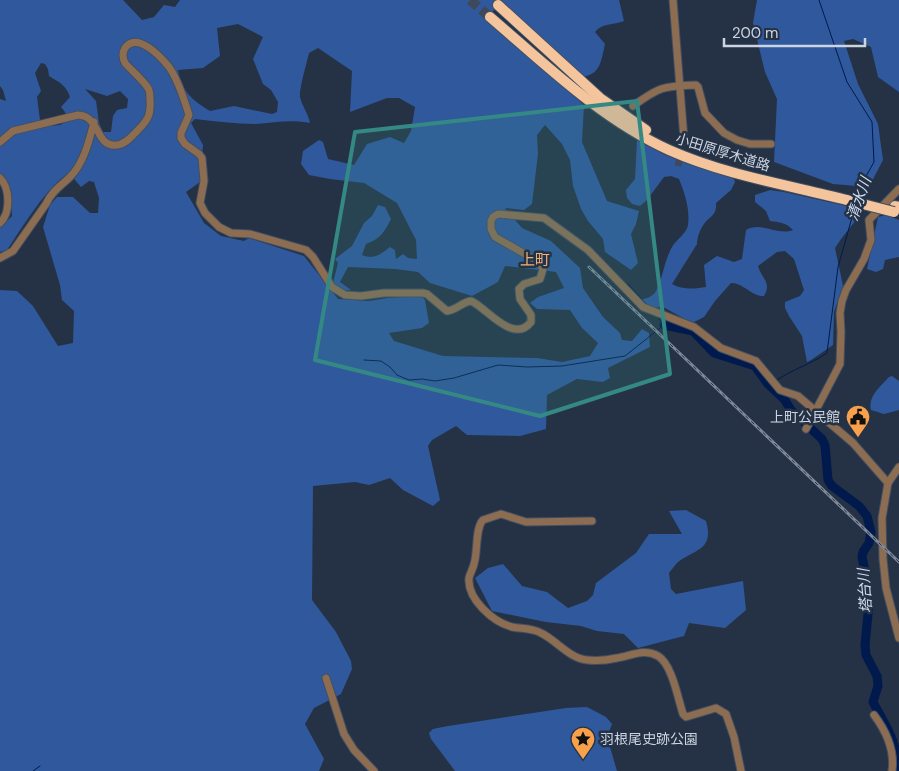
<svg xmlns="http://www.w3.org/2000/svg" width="899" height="771" font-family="'DM Sans','Noto Sans JP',sans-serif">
<rect width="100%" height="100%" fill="#253245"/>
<g fill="#2f599c" fill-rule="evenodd">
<path d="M0,0H123L142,20L154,17L164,5L175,7L180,0H619L624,21C614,25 602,23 595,32L605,44C601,61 601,74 582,77L501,1L487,19L584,105L582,142L607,201L639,211L636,224L631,234L638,263L631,270L605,252L603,239L588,221L581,209L573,186L570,160L562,144L545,125L537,135L538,154L532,204L524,210L505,208L522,228L551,241L580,268L583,288L603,317L620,333L622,340L632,341L642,329L649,333L650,347L608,368L610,378L603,382L577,379L547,395L546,429L520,436L467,435L456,426L432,440L428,446L440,500L433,506L403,490L390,478L369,485L355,482L313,486L312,600L336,632L351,661L352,669L341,694L314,708L305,724L324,759L319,771H0V290L17,291L33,306L58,346L73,343L74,311L62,300L60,285L43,227L50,205L57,197H73L90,213H98L99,198L94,182L89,181L81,187L69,173C47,186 22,228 7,250L0,252V226L3,225L12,216L10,191L0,176V99L6,101L3,90L0,86ZM238,24L263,37L253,59L263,84L271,90L278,102L277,112L272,114L234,106L210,111C192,100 182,92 178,70L203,68L220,56L217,28ZM318,48L352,71L350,112L387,98H399L415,107L411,131L404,143L390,137L367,144L354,165L328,159L323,142L319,140L303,151L301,164L309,175L330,179L364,183L397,203L416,240L417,259L408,258L403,254L396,259L395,250L390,247C381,254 374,260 362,255L366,244C380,239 384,233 391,219L385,207L378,205L372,216L364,223L352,246L335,259L338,263L333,283L341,291L351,290L340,282L348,267L395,269L418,272L430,283L472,296L498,282L505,266L556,272L564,288L538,297L530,303L537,309L570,310L582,328L598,343L590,356L562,362L537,358L443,356L394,341L389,333L422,328L429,323L425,300L422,296L388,298L369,301L338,299L304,256L249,238L244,241L221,236L204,223L186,192L200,182L203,145L191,123L195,119C215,121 235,124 255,124C274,123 291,119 310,123C308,113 302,106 300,97C299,89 307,62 309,53ZM41,63L45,64L48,69L49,76C59,82 66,85 70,97L61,107L65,112L68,120L60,125L48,126L40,120L37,97L41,91L35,73ZM85,89L107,96L120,91L128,99L127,108L117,110L113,116L111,132H103L99,123L96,101Z"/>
<polygon points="757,0 899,0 899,92 878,77 871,47 853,39 844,41 858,84 878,124 883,160 869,187 833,184 774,162 777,99 765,72 753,23"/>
<path d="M637,140L665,155L734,179L735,182L731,190L716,203C717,216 710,216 704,224C700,229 697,238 697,244L672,284C682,290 695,289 706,287L704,265L717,256L734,262L742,259L746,230C761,221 777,236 793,230C787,223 779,222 770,221L766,211L755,202V195L770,190L784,192L864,210L841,239L835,248L843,286L834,312L833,345L811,360L807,362L802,336L789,316L785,308V302L800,296L804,290L794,259L785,251L777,252L758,266C762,280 772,282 764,296C752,297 744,283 731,283L715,301L704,317L692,323L665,308L653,307L639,300C645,299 653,297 656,291C663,278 664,261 672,247C676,240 687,233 688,225C690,209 685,194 679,179L671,176L664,177L647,200L640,206L632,204L627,198L626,190L635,179Z"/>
<polygon points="886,215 899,220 899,257 885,260 883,269 876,272 867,269 878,217"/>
<path d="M892,376L899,381V410L884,414L871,410C868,396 880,387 889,377Z"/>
<path d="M686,510L706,521C715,552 692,549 676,564C674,567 671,570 669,573L671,589L676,594L743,581L746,610L725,628L689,623L684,636L638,648L624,634L597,631L581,626L546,622L492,611L475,578L488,568L503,564L522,586L547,592L568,608L587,601L593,595L596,583L636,553L649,534H682L669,511Z"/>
<polygon points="587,707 606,717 612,724 606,740 610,747 617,771 455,771 431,739 429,733 433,729 448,726 566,708"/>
</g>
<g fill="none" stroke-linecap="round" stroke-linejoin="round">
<g stroke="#001a4d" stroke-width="1">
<polyline points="819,0 847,82 872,122 874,162 860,187 857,198"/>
<polyline points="628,284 647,305"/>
<polyline points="364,360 381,361 390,367 397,375 409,380 422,379 435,381 454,378 498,365 527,367 562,366 625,356 664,325 656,315"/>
<path d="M777,380C793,369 811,364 827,353L838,267L855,207"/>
<polyline points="33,771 40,766"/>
</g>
<path stroke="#001a4d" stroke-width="9" d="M664,325L693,331L714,353L755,366L768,384L784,399L791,410L822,439L825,445L828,480L832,486L859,506L867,516L871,532L869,543L863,552L862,557L866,576L869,604L865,645L866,655L877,676L878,686L873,702C885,725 899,743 897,771"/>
<polyline stroke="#3e4a5c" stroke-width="7" stroke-dasharray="7 3.5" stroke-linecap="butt" points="678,166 684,139"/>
<polyline stroke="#3e4a5c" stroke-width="10" stroke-dasharray="10 5" stroke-linecap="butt" points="470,0 490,17"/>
<defs>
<g id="minor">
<polyline points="673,0 684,139"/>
<path d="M633,106C659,87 663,86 696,85L698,87L705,113L724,133L737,140L750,144H771"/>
<path d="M0,142L13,131L78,115C101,116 95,148 117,145C126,144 133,135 138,130C149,119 151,114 150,99C150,95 150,91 148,88C142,79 132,71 125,63C122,57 122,53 125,48C137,31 161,57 169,67C177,78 185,102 189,115L181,133V138L185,144L199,154L202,158L204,181L200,203L205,213L219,227L231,233L250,234L306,250L313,257L332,287L345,295L361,296L384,293H423L427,294L447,311C457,310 462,302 471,301C486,307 513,345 531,322V315L520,299L519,289L524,284L540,279L543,269L539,262L495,237L491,229V221L493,217L498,214L544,218L588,250L643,307L694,327L721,348L756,361L780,390L798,396L853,443L888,483L882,518L883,559L886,588L899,638"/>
<path d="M0,178C10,188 11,213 0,223"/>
<path d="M0,258L13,251L46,204C52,191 61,186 70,177C84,163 89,141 94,122"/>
<polyline points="806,429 840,364 841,332 840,313 842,301 846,290 864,259 871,240 869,220 899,189"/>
<polyline points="888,483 899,467"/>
<path d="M592,521L526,522L501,514L483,520C475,528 478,552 474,564C473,569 470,573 469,578C467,599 493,622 512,627C522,629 532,628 541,633C556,640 570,659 587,660C596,661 608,660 617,658C631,656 644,648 658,656C672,664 678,699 683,714L686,717L716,708L726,714L734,737L741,771"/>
<polyline points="326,678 344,734 354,750 374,771"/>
<path d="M874,715C886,731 895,750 892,771"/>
</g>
<g id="highway">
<polyline points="498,5 600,98 646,130"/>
<path d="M490,17C546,65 601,119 669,150C725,175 788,185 847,200"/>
<polyline points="895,206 899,207"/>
</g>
</defs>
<use href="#minor" stroke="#434f61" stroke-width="9"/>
<use href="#highway" stroke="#434f61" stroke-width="12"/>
<use href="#minor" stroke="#8c6d51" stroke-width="7"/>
<use href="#highway" stroke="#f4c59d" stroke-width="10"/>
<defs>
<polyline id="rail" points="589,267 899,562"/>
</defs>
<use href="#rail" stroke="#7f8999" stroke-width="3"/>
<use href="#rail" stroke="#253245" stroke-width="1" stroke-dasharray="4" stroke-linecap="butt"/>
<defs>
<polyline id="highway-bridge" points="847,200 894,212"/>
</defs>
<use href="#highway-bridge" stroke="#434f61" stroke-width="12" stroke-linecap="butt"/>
<use href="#highway-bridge" stroke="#f4c59d" stroke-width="10"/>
</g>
<path fill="#358985" fill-opacity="0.2" stroke="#358985" stroke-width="4" stroke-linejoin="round" d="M637,101L670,374L540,416L315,360L355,132Z"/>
<defs>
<symbol id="civic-pin" viewBox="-11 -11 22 30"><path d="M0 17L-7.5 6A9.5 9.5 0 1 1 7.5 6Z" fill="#f8a04b" stroke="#253245"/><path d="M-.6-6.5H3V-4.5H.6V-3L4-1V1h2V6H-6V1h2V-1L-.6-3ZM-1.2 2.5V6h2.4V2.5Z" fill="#111"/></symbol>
<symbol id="sight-pin" viewBox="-11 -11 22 30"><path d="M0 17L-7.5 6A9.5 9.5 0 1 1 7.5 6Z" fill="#f8a04b" stroke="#253245"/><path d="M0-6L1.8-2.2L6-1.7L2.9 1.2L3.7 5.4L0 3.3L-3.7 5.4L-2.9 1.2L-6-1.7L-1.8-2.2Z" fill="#111"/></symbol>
</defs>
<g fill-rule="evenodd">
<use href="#civic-pin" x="844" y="403" width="28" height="38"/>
<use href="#sight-pin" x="569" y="725" width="28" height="38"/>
</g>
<g text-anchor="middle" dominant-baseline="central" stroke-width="5" stroke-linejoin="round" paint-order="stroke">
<g font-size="14" fill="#ccd4e1" stroke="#253245">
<text transform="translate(723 152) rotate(17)">小田原厚木道路</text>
</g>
<g font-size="14" fill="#ccd4e1" stroke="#253245" text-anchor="end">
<text x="840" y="417">上町公民館</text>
<text x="600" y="739" text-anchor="start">羽根尾史跡公園</text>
</g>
<g font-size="15" font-style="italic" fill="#cfdcf0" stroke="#253245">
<text transform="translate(859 199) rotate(-71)">清水川</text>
<text transform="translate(865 591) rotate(-94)">塔台川</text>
</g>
<g font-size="15" fill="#eeb17b" stroke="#253245">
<text x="535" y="260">上町</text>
</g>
</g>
<path d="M724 38v8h141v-8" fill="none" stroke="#ccd4e1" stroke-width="2.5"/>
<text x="732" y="38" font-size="15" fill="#ccd4e1" stroke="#253245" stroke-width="4" paint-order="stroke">200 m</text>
</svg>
